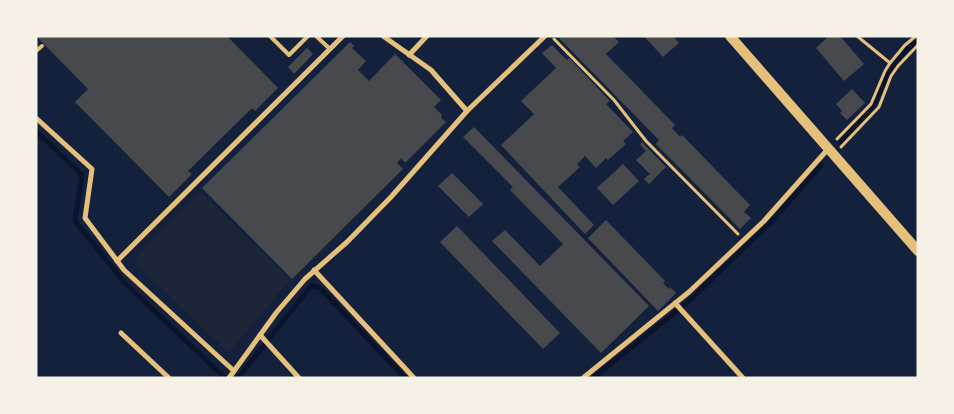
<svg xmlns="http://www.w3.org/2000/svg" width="954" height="414" font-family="Cabin,sans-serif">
<rect width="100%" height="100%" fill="#14213d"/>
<polygon fill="#1d2539" points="200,192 290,280 229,353 138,266 137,259 140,253"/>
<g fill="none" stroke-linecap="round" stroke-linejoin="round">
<g stroke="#0b132b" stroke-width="5">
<polyline points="36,131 82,175 75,221 125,283 225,378"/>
<polyline points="841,142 871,111 889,72 906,50 918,40"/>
<polyline points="238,378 311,286 315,286 321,289 405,378"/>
<polyline points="593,378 687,303 772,221 821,165"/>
</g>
</g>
<g fill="#48494c">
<polygon points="36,36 227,36 278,88 255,111 252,108 188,171 192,174 169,197 75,102 88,89"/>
<polygon points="557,36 613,36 619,42 606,54 675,125 672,128 680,137 682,135 750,205 744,212 751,218 740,229 656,144 659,140"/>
<polygon points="644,36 673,36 679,43 663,57"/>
<polygon points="829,36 840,36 864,64 844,81 816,48"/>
<polygon points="350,42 354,46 352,48 366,61 358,70 369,81 395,54 441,100 434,107 442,115 441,118 446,122 405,163 401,158 397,163 403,169 292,279 202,188"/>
<polygon points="552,45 567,60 569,58 610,101 606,104 633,132 623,141 626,144 608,160 606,158 596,168 585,156 577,164 580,167 558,187 594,225 585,234 501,145 534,114 521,101 556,68 542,53"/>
<polygon points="307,48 313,54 294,74 288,67"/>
<polygon points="852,89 865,103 847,120 840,113 842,111 836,104"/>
<polygon points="474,127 649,306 601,353 492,241 505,230 540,266 563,244 510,190 513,187 463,137"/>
<polygon points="642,142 666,167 649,184 644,179 650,174 636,160 646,151 640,145"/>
<polygon points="623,164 639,181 613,205 597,188"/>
<polygon points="452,173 483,204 469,217 438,186"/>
<polygon points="606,220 665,281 663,283 669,289 670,287 676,293 658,311 588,238"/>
<polygon points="457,226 560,333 543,349 440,242"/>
</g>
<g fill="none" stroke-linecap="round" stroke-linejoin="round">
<g stroke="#e5c07b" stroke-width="3">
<polyline points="857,36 890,63"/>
<polyline points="554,39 614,100 646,141 738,234"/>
<polyline points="837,139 871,104 885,71 890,63 905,45 916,36"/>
<polyline points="841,147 879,107 891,76 898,66 918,45"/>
</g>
<g stroke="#e5c07b" stroke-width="4">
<polyline points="270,36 289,55 308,36"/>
<polyline points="316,36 330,49"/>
<polyline points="36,51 42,46"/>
</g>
<g stroke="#e5c07b" stroke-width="5">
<polyline points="383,36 431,70 467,111"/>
<polyline points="409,55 427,36"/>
<polyline points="36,118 92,169 85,218 124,270 234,371"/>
<polyline points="117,261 343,36"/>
<polyline points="314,270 414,378"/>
<polyline points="675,303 743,378"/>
<polyline points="121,333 169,378"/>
<polyline points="260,335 299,378"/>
<polyline points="229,378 276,313 305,279 347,242 391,197 467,111 545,36"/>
<polyline points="583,378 689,292 764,221 828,149"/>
</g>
<polyline stroke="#e5c07b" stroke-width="10" points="730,36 918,251"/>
</g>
<rect width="954" height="414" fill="none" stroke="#f6f1e7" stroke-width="75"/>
</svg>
